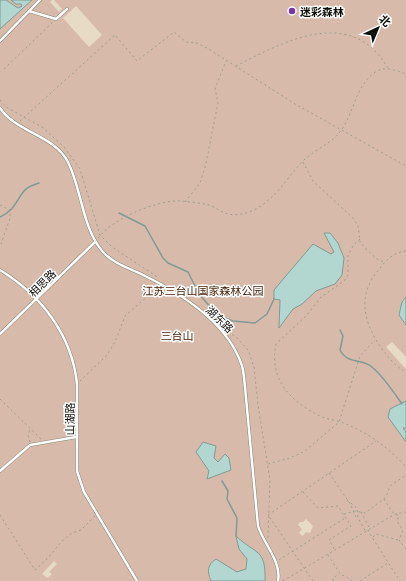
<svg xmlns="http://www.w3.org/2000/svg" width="406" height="581" font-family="Lato,'Noto Sans SC',sans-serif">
<rect width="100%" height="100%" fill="#f4f8df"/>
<rect fill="#d8baab" x="0" y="0" width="406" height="581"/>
<g fill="#b1d7d0" stroke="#809b94">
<polygon points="0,0 6,0 18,8 22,6 21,4 16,4 11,0 32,0 0,29"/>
<polygon points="324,233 330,233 338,243 344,258 342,275 335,284 316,291 302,304 293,309 279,328 280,300 274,299 274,290 313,244 331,254 334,252"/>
<polygon points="406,297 406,325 399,315 402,302"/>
<polygon points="406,401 406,428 403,428 406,432 406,442 388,417 390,409"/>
<polygon points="203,442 216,446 214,458 218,462 225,454 229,458 231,470 207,479 209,471 196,452"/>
<path d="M236,536C256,555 266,548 265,581H211C207,571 207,565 216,559L237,572L246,569L247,559L239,549Z"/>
</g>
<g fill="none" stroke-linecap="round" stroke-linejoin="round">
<g stroke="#809b94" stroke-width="1.5">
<polyline points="119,213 145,226 163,258 168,263 188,272 199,294 213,310 220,316 233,321 255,323 267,314 274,299"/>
<path d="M0,217C16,209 15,202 24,191C28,186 34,185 39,183"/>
<path d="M340,330L343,336L340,350C348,365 361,358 372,367C383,376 393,391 402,404"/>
<polyline points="222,481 228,491 227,499 237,518 236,536"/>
</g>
</g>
<g fill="#e8dbc5">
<polygon points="52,0 54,0 62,9 59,12 50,2"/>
<polygon points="76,6 102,35 89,47 63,18"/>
<polygon points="392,342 406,357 406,369 386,347"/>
<polygon points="306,519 313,526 310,533 306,532 303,536 299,533 302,529 298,525 300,522 303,522"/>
<polygon points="54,561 57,564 49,572 52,574 48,578 42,574"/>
</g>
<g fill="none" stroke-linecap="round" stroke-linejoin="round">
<defs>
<g id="service">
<polyline points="29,11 56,19 67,9"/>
<polyline points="0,41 40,0"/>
<path d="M0,108C17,133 54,135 68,162C82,190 82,228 103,252C115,265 130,268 145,276C182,294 226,322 241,363C244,370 244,379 245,387L258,526C263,543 282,562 278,581"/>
<path d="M0,270C41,295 72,335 77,384V471L84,492L137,581"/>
<polyline points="0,334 95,242"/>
<polyline points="0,471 30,445 76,437"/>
</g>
</defs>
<use href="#service" stroke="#838771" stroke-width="3.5"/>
<g stroke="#9c9f8d" stroke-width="1" stroke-dasharray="2 3" stroke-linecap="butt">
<path d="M236,66C286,40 353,5 389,70"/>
<polyline points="4,69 53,22"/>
<polyline points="0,100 6,107 42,127 64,147 80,169 100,235 112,247 159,278"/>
<polyline points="20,121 115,35 137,61 174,32 186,42 197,43 207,48 295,104 406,166"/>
<polyline points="303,162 313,181 353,218 358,226 360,242 365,248 377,259 384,262"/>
<polyline points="185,202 200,183 205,168 218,103 215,89 226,61"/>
<polyline points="0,205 10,210 10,218 0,247"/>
<path d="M98,238C112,219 158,199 182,201C190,202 201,203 209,205C215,207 220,211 225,213C238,218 255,211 265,203C281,190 288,177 301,163C312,151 329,145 339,133C355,114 354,85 377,71C385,66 398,71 406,74"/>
<path d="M360,239L353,246L348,256V275L344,281L321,297L307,315L276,344C269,380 290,401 320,416C328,420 338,420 346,424C370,434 389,448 406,467"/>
<path d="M406,251C395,252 387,259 381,267C356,294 363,322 382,349C389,358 395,366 406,372"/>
<polyline points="228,332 236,337 248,350 254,367 258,405 270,480 268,538"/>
<polyline points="80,381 107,355 115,342 125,316 158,287"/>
<polyline points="0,399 41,439"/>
<polyline points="30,442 28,435 30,429"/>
<polyline points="268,464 290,458 305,451 339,422 360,356 375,340"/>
<polyline points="303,492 318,508 338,506 351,526 329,540 335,550"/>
<polyline points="384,499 392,512 399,516 397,521 403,530 399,540 406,549"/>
<polyline points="361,512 369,527 368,531 400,581"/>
<polyline points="344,514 355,511 365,513 386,497 390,486 406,475"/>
<polyline points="0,515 35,570 48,558 62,541 72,533 81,530 95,516"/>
<polyline points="373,537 376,534 398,540"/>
<polyline points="328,555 341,575 345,576 352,581"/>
<polyline points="279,560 345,518"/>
<polyline points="283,581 395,514 406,512"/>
<polyline points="313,581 268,515 376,441"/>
<polyline points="333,581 333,578 339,574"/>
<polyline points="360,581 388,563"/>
</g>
<use href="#service" stroke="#fff" stroke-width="2.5"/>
<g stroke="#9c9f8d" stroke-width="1" stroke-dasharray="2 3" stroke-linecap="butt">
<polyline points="329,473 351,505 355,516 358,518"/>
<polyline points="347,500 357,508 358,518 366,532"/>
</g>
</g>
<circle fill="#7834a8" stroke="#fff" stroke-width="1.5" cx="292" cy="11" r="4"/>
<g text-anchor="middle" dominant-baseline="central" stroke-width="3" stroke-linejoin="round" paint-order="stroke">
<g font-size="11" font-weight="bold" fill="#0d0f07" stroke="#fff" text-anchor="start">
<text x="300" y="11">迷彩森林</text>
</g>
<g font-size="11" fill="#0d0f07" stroke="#fff">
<text transform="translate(42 283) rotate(-45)">相思路</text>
<text transform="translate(220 319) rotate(44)">湖东路</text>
<text transform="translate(69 419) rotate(-90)">山湖路</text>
</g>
<g font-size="11" fill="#4b2209" stroke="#fff">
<text x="203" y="290">江苏三台山国家森林公园</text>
<text x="177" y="335">三台山</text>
</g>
</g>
<g transform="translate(378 28) rotate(44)" stroke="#ffffff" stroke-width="3" paint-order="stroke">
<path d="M0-3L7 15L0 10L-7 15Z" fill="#0d0f07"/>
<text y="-6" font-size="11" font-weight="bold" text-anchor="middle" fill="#0d0f07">北</text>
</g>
</svg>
